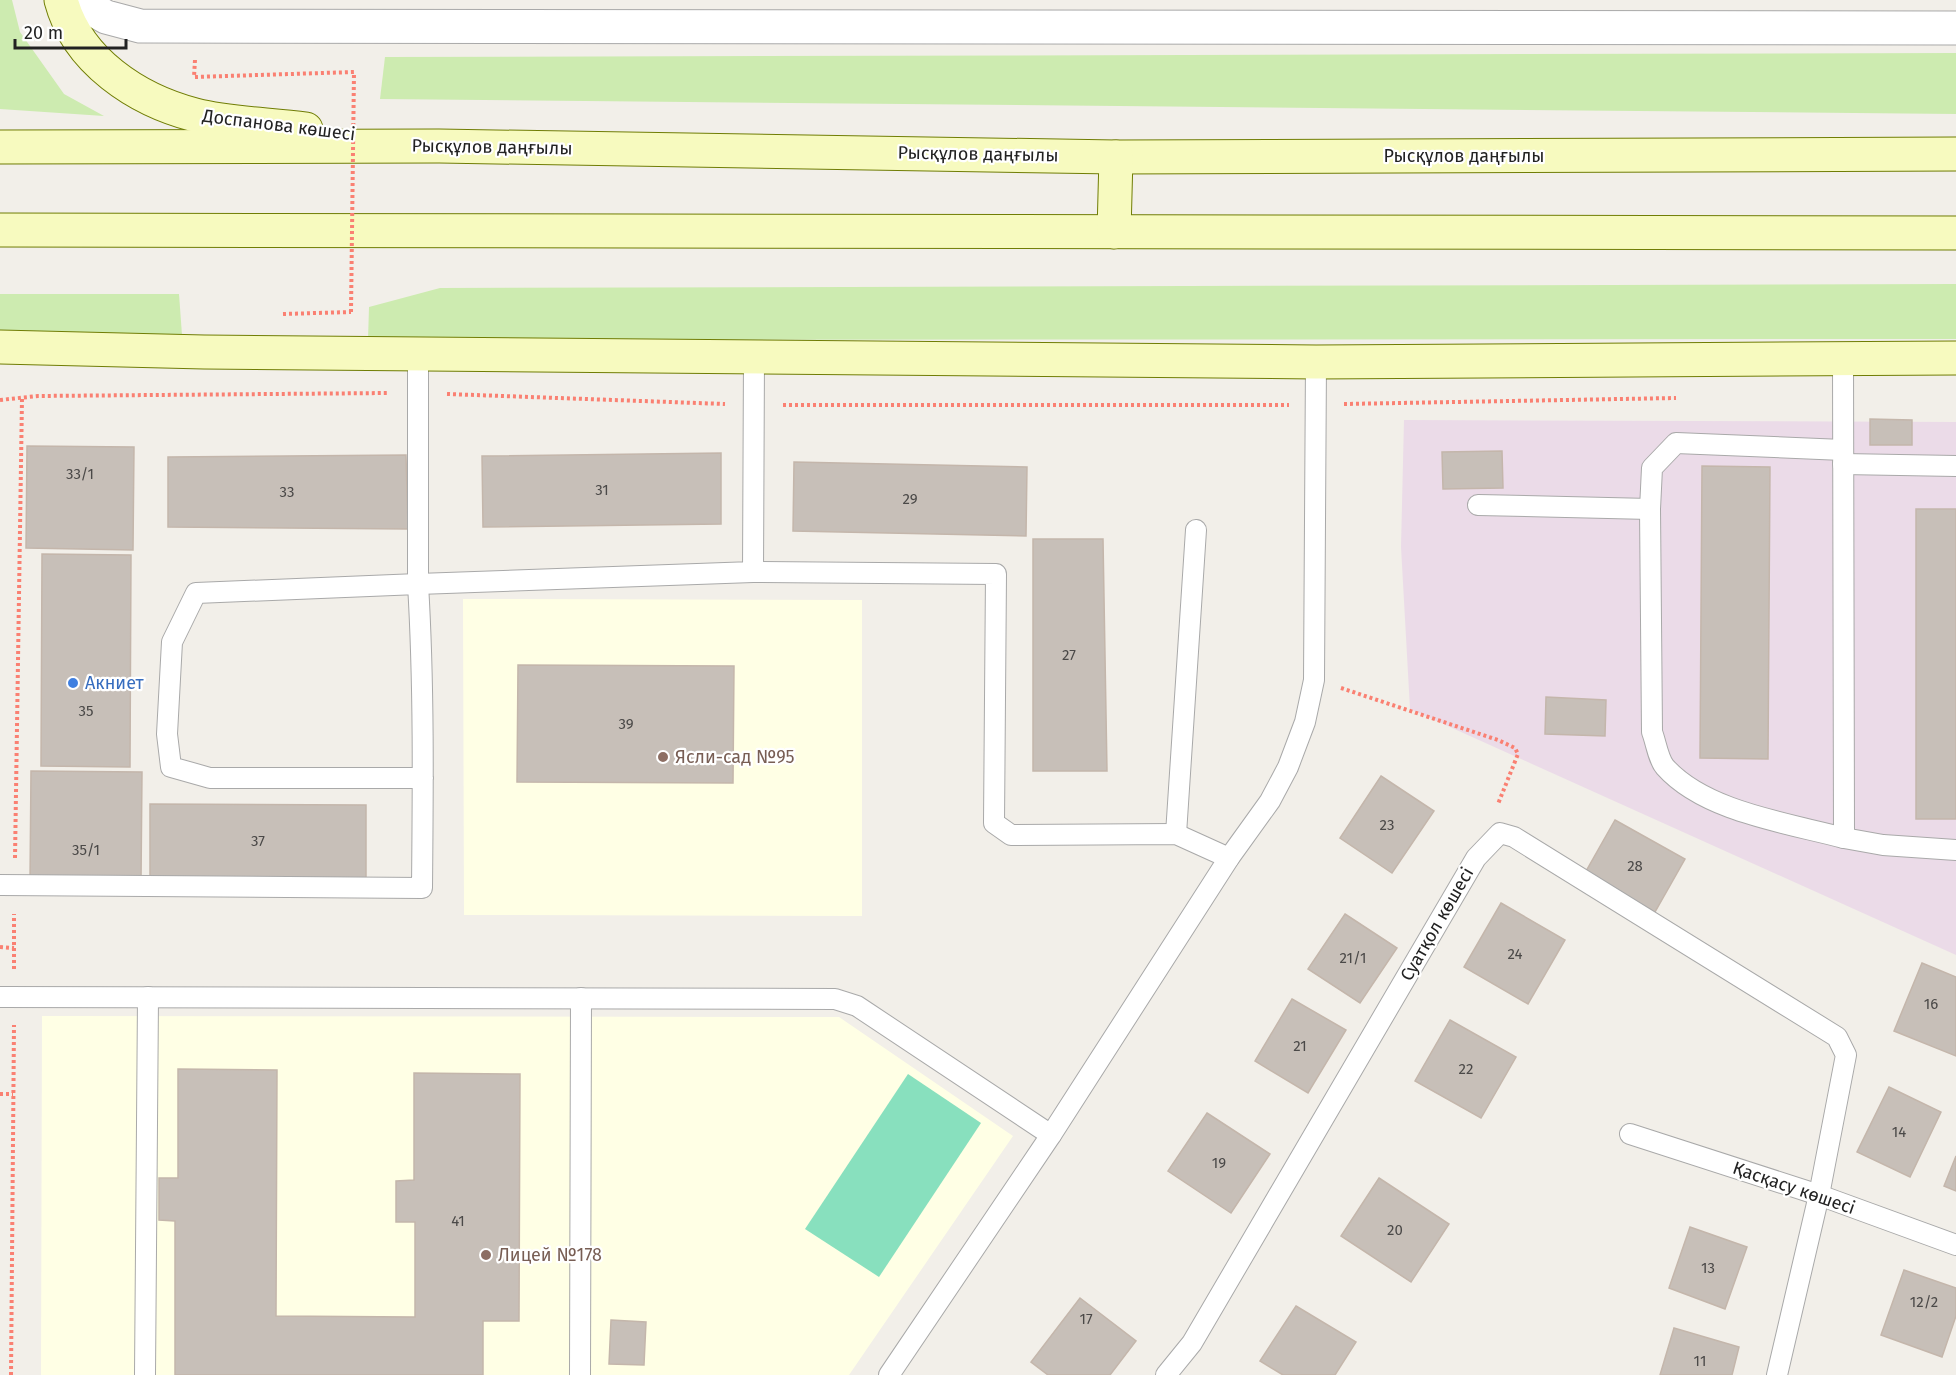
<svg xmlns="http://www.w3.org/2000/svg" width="1956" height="1375" font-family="'Fira Sans',sans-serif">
<rect width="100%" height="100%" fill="#f2efe9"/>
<polygon fill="#ebdbe8" points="1404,420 1956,422 1956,955 1410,709 1401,547"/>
<g fill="#ffffe5">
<polygon points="463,599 862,600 862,916 464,915"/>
<polygon points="42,1016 839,1017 1013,1136 849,1375 41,1375"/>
</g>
<g fill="#cdebb0">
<polygon points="0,0 12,0 20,32 64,94 104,116 0,109"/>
<polygon points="1956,53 1956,114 380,99 385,57"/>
<polygon points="1956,284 1956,339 368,340 369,307 440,288"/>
<polygon points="0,294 179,294 182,335 0,335"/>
</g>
<polygon fill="#88e0be" points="908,1074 981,1123 879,1277 805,1229"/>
<g fill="#c7bfb8" stroke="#c4b6ab" stroke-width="1.5">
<polygon points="1870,419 1912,420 1912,445 1870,445"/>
<polygon points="27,446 134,447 133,550 26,548"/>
<polygon points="1502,451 1503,488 1443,489 1442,452"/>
<polygon points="721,453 721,524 483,527 482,456"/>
<polygon points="406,455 408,529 168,527 168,457"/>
<polygon points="794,462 1027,467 1026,536 793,531"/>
<polygon points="1702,466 1770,467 1768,759 1700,758"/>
<rect x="1916" y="509" width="40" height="310"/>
<polygon points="1033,539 1103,539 1107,771 1033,771"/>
<polygon points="42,554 131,555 130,767 41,766"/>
<polygon points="518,665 734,666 733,783 517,782"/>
<polygon points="1546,697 1606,700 1605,736 1545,734"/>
<polygon points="31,771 142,772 141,882 30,882"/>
<polygon points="1381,776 1434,811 1392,873 1340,838"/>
<polygon points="150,804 366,805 366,879 150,878"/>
<polygon points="1615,820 1685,859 1655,912 1585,873"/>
<polygon points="1501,903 1565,940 1528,1004 1464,967"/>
<polygon points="1345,914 1397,948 1360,1003 1308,969"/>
<polygon points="1922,963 1956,977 1956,1056 1894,1031"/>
<polygon points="1292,999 1346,1030 1308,1093 1255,1061"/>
<polygon points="1450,1020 1516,1057 1481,1118 1415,1081"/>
<polygon points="178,1069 277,1070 276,1316 415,1317 415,1222 396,1222 396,1181 414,1180 414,1073 520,1074 519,1321 483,1321 483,1375 175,1375 175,1221 159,1220 159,1178 178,1178"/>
<polygon points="1889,1087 1941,1112 1910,1177 1857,1152"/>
<polygon points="1207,1113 1270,1154 1231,1213 1168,1171"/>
<polygon points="1956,1156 1956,1191 1944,1186"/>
<polygon points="1379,1178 1449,1224 1411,1282 1341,1236"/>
<polygon points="1690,1227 1747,1247 1725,1309 1669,1288"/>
<polygon points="1904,1270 1956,1288 1956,1316 1942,1357 1881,1335"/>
<polygon points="1080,1298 1136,1341 1110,1375 1048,1375 1031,1362"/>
<polygon points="1296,1306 1356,1342 1335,1375 1283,1375 1260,1361"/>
<polygon points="611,1320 646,1322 644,1365 609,1364"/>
<polygon points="1674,1328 1739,1347 1732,1375 1660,1375"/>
</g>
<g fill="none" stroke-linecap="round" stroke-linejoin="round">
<defs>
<g id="lane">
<polyline points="418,354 418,584 753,572 754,357"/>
<polyline points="1843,358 1844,838 1883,845 1956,850"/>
<path d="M1843,450L1676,443L1652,468L1650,509L1652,732C1656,742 1658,759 1665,767C1705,812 1788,823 1844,838"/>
<polyline points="1843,464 1956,466"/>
<polyline points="1478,505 1650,509"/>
<polyline points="753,572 996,574 994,823 1011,835 1176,834 1229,858"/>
<polyline points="1176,834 1196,530"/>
<path d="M0,885L422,888C423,786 424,685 418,584L196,593L172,642L167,734L171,767L210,778H423"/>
<polyline points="0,997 835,999 857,1006 1051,1135"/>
<polyline points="1630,1134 1819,1195 1956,1245"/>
<polyline points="145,1375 148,997"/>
<polyline points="580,1375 581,998"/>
<polyline points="889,1375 1051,1135 1229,858 1270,801 1288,767 1305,722 1314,680 1316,362"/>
<polyline points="1166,1375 1192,1343 1476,858 1500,833 1514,837 1837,1037 1846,1055 1819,1195 1777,1375"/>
</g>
<polyline id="street" points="76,0 106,17 140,26 1956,28"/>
<g id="secondary">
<path d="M61,0C77,61 137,100 195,115C230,124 270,124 306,129"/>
<polyline points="0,147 439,146 1116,157 1956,154"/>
<polyline points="0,230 1956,233"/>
<polyline points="1114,232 1116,157"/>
<polyline points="0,347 204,352 1316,362 1956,358"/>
</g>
</defs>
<use href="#lane" stroke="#a9a9a9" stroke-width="22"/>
<use href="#street" stroke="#a9a9a9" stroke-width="35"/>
<use href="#secondary" stroke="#707d05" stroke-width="35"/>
<g stroke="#fa8072" stroke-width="4" stroke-dasharray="3 3" stroke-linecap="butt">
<polyline points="195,60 194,77 354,72"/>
<polyline points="283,314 351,312"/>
<polyline points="447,394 725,404"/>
<polyline points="0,400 38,396 389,393"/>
<polyline points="1344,404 1676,398"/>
<polyline points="783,405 1289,405"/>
<polyline points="1341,688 1498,740 1515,748 1518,754 1498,804"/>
<polyline points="15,858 22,398"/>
<polyline points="0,947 14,948"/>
<polyline points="14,969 14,914"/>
<polyline points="0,1094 13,1094"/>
<polyline points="11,1375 14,1025"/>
</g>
<use href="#lane" stroke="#fff" stroke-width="20"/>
<use href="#street" stroke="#fff" stroke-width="33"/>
<use href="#secondary" stroke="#f7fabf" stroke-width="33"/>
<polyline stroke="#fa8072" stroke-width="4" stroke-dasharray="3 3" stroke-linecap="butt" points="351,312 354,72"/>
</g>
<circle fill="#3f7fe0" stroke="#fff" stroke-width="2" cx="73" cy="683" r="6"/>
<g fill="#8d6e63" stroke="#fff" stroke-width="2">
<circle cx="663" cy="757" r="6"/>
<circle cx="486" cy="1255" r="6"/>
</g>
<g text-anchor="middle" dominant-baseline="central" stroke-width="4.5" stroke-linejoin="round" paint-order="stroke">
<g font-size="15" fill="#4b4948">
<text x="80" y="474">33/1</text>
<text x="602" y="490">31</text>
<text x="287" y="492">33</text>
<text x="910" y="499">29</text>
<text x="1069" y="655">27</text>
<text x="86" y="711">35</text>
<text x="626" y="724">39</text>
<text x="1387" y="825">23</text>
<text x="258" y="841">37</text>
<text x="86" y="850">35/1</text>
<text x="1635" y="866">28</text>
<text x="1515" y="954">24</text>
<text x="1353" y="958">21/1</text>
<text x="1931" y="1004">16</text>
<text x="1300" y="1046">21</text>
<text x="1466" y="1069">22</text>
<text x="1899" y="1132">14</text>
<text x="1219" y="1163">19</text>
<text x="458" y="1221">41</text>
<text x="1395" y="1230">20</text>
<text x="1708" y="1268">13</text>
<text x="1924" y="1302">12/2</text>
<text x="1086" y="1319">17</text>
<text x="1700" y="1361">11</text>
</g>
<g font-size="18" fill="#222" stroke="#fff">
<text transform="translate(279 125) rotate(7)">Доспанова көшесі</text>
<text transform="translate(492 147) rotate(1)">Рысқұлов даңғылы</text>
<text transform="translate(978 154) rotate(1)">Рысқұлов даңғылы</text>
<text x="1464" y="156">Рысқұлов даңғылы</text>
<text transform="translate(1437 924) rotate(-60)">Суатқол көшесі</text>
<text transform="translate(1794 1188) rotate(19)">Қасқасу көшесі</text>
</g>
<g font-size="18" fill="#366cbe" stroke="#fff" text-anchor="start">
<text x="85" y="683">Акниет</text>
</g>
<g font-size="18" fill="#785e54" stroke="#fff" text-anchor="start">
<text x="675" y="757">Ясли-сад №95</text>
<text x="498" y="1255">Лицей №178</text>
</g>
</g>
<path d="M15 39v9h111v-9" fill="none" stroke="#222222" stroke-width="3"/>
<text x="24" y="39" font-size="18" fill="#222222" stroke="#ffffff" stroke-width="4.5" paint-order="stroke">20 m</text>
</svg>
